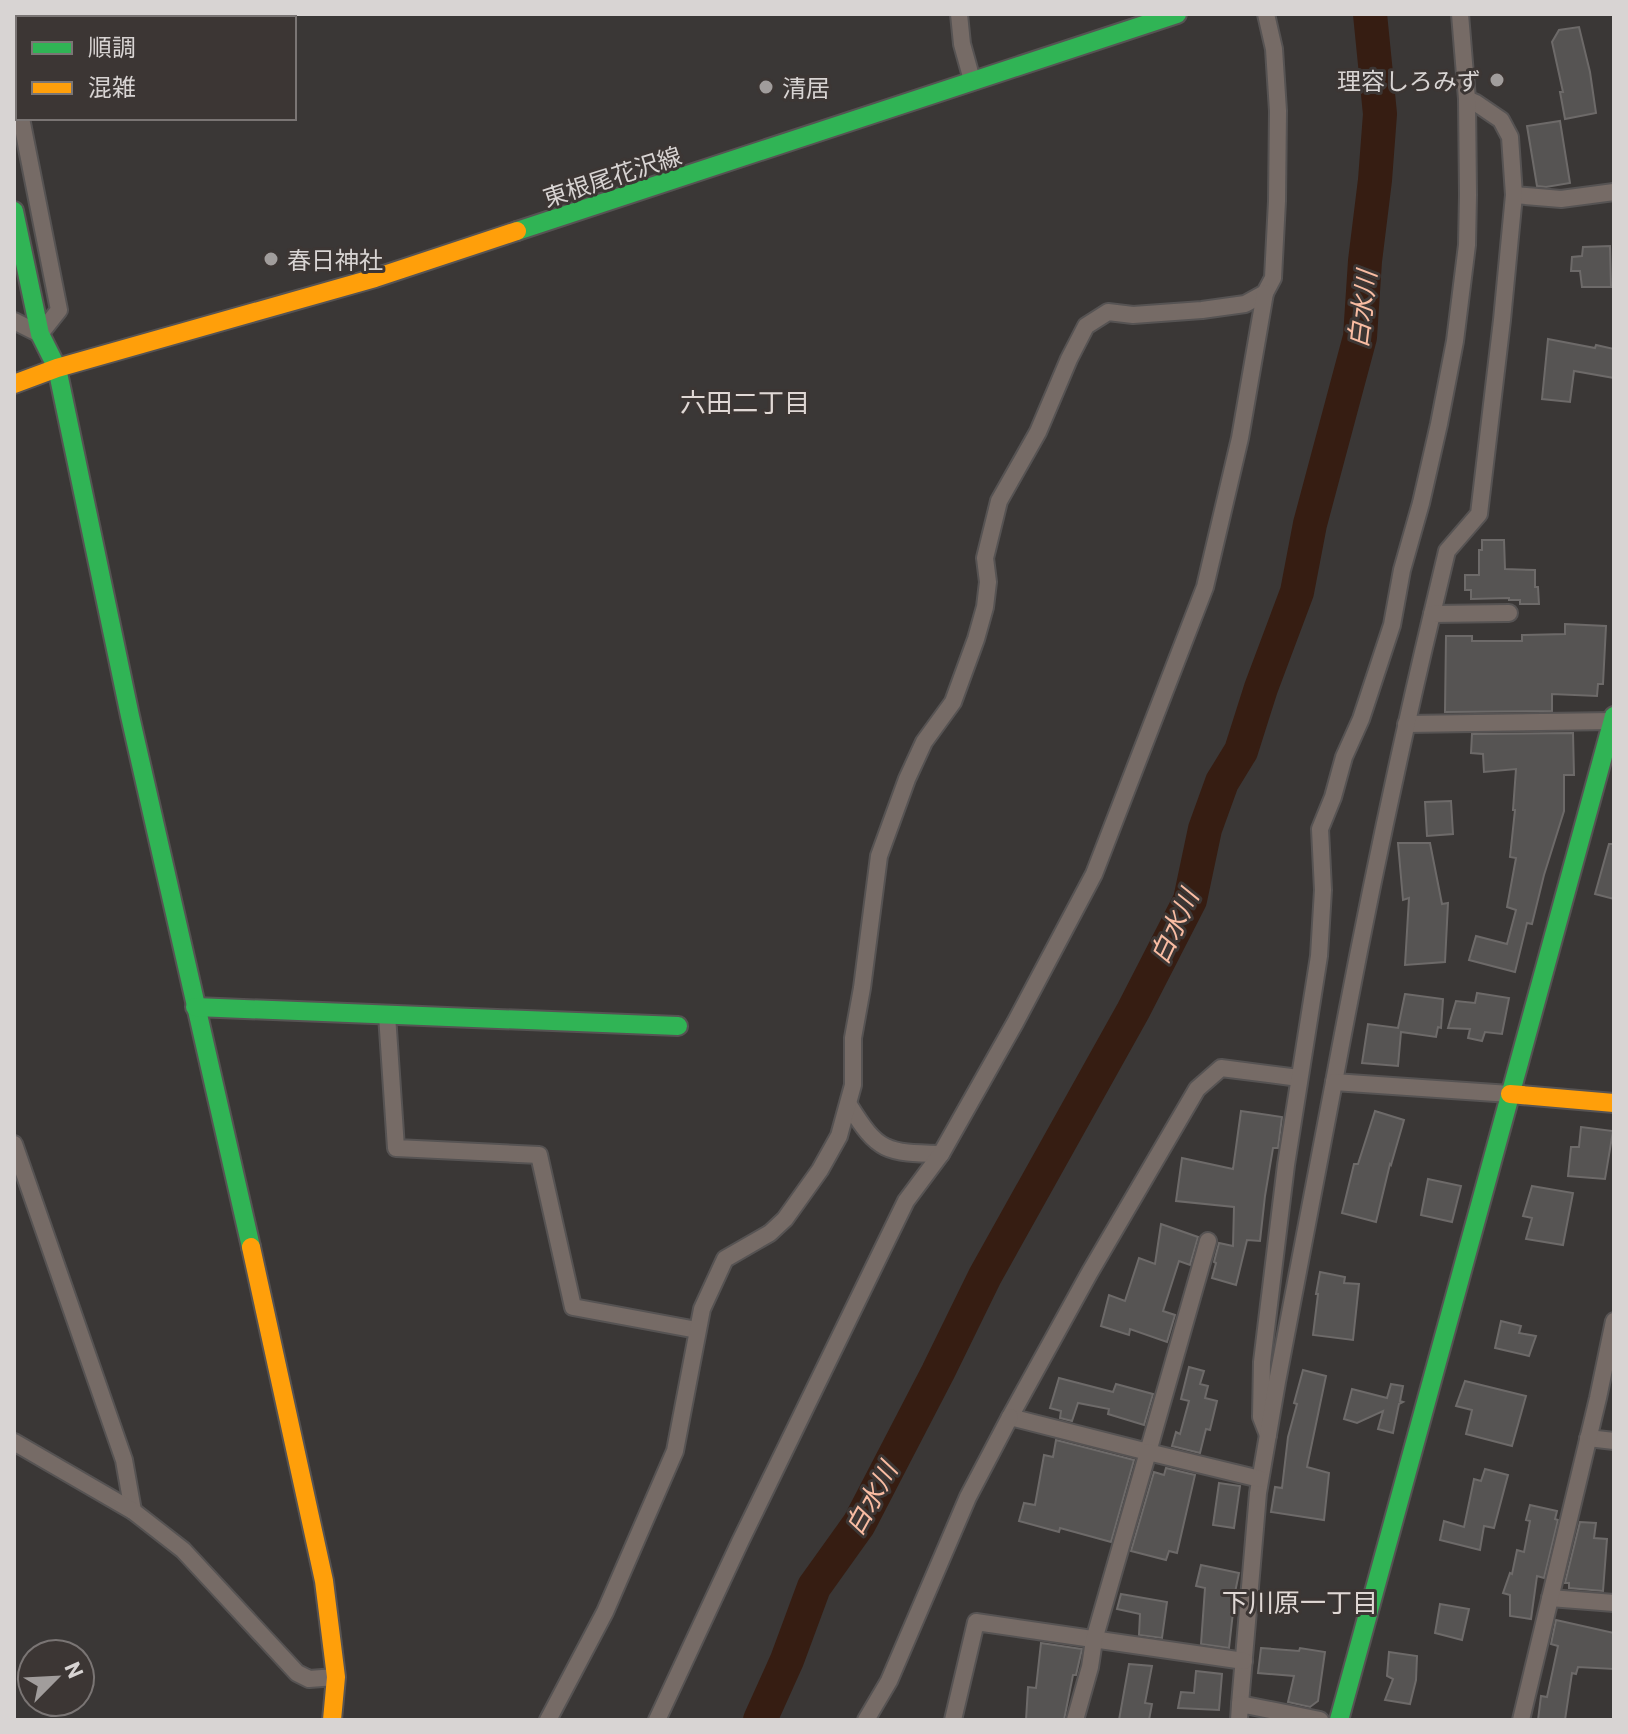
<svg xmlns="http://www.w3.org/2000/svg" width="1628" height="1734" font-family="Barlow,'Noto Sans JP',sans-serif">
<rect width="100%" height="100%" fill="#3a3736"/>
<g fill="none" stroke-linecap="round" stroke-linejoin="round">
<polyline stroke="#361d12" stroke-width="34" points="760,1720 787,1660 814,1587 859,1524 938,1372 985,1276 1133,1011 1190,900 1205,829 1222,782 1241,751 1261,688 1297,592 1310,524 1360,337 1365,261 1375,180 1380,114 1370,14"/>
</g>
<g fill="#565453" stroke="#6d6a69" stroke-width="2">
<polygon points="1579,27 1590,72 1596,113 1565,119 1560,92 1563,92 1552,42 1559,30"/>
<polygon points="1560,121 1570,183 1546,187 1537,186 1527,126"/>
<polygon points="1610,246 1611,287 1582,287 1580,271 1571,271 1572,257 1582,256 1583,247"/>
<polygon points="1548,339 1595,348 1596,345 1614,349 1614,378 1574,371 1570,402 1542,399"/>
<polygon points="1482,540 1504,540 1505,569 1535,570 1535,587 1538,587 1539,604 1520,604 1520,600 1509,600 1509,598 1471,599 1471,590 1465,590 1465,575 1479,575 1479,550 1482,550"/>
<polygon points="1565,624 1606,626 1603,684 1598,684 1597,696 1552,694 1552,711 1445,712 1446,636 1472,636 1472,641 1522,641 1522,635 1565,634"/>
<polygon points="1573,733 1574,775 1564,775 1564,811 1544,875 1532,924 1527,923 1515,972 1469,960 1476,936 1507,944 1516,910 1507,907 1516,858 1510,857 1515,810 1513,810 1516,769 1484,772 1483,754 1471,753 1472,734"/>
<polygon points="1451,801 1453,834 1427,836 1425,802"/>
<polygon points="1398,843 1430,843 1442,904 1448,903 1445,962 1405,965 1409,898 1403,900"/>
<polygon points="1609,844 1614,844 1614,899 1595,894"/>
<polygon points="1477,993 1509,998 1502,1034 1485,1032 1482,1041 1468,1038 1470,1029 1448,1028 1456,1001 1475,1003"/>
<polygon points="1405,994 1443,999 1441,1028 1438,1027 1436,1037 1401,1032 1398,1066 1362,1063 1368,1024 1398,1028"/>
<polygon points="1241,1111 1282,1117 1278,1148 1273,1148 1265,1196 1260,1241 1247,1240 1236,1285 1212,1278 1216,1263 1214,1262 1219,1243 1233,1246 1234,1207 1176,1201 1182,1158 1233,1169"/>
<polygon points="1375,1111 1404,1120 1391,1165 1390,1164 1376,1222 1342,1213 1354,1164 1358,1164"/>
<polygon points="1581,1127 1613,1131 1605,1179 1568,1176 1571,1147 1579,1147"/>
<polygon points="1428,1179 1461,1186 1452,1222 1421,1215"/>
<polygon points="1532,1186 1573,1193 1563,1245 1526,1239 1532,1218 1523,1216"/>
<polygon points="1161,1224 1198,1237 1190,1265 1179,1261 1163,1311 1175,1315 1167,1342 1130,1329 1129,1335 1101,1326 1109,1295 1125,1301 1139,1258 1155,1264"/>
<polygon points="1320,1272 1345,1277 1344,1283 1359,1284 1353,1340 1313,1335 1318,1294 1316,1294"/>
<polygon points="1501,1321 1521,1326 1519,1333 1536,1336 1529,1356 1495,1348"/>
<polygon points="1189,1367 1204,1371 1200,1384 1208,1386 1205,1398 1217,1401 1210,1430 1206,1429 1200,1453 1172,1446 1176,1432 1180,1434 1189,1401 1181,1399"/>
<polygon points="1303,1370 1326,1376 1307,1467 1329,1473 1324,1520 1271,1512 1275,1487 1282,1488 1288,1437 1297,1404 1294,1403"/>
<polygon points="1059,1378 1113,1392 1116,1384 1153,1394 1144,1425 1108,1414 1109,1409 1078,1403 1072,1421 1060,1418 1061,1411 1050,1408"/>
<polygon points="1465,1381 1526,1396 1512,1446 1466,1434 1472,1410 1456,1406"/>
<polygon points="1391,1384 1403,1386 1400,1401 1403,1402 1399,1404 1393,1433 1378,1429 1383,1411 1357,1423 1344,1419 1352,1389 1387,1398"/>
<polygon points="1056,1440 1134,1460 1111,1542 1060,1528 1059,1532 1019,1521 1024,1503 1035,1505 1044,1455 1053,1457"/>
<polygon points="1166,1468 1195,1475 1177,1553 1169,1551 1166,1560 1131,1551 1154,1472 1164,1475"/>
<polygon points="1485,1469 1508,1475 1494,1528 1484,1526 1480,1550 1440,1540 1444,1521 1464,1527 1474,1479 1481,1481"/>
<polygon points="1219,1483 1240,1486 1234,1528 1213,1525"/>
<polygon points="1530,1505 1557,1511 1555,1519 1558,1520 1544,1578 1537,1576 1531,1619 1510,1616 1510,1595 1503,1593 1510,1573 1512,1574 1517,1550 1524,1552 1530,1521 1526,1520"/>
<polygon points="1580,1522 1596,1523 1594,1538 1607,1539 1603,1591 1569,1588 1569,1583 1565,1583"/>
<polygon points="1201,1565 1239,1573 1231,1612 1233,1612 1229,1648 1201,1644 1205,1588 1196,1586"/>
<polygon points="1121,1594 1167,1602 1162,1638 1139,1635 1140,1614 1117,1609"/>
<polygon points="1440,1604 1469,1609 1462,1640 1435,1633"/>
<polygon points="1556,1620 1614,1633 1614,1669 1578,1667 1576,1674 1572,1673 1565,1720 1538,1720 1541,1696 1547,1697 1558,1646 1551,1644"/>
<polygon points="1041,1643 1082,1649 1076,1675 1073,1675 1064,1720 1026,1720 1028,1687 1036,1688"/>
<polygon points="1261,1648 1299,1651 1300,1648 1325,1652 1318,1701 1310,1707 1288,1702 1294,1676 1258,1673"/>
<polygon points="1389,1652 1417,1656 1416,1680 1410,1704 1385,1700 1393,1679 1387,1676"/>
<polygon points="1129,1664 1152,1666 1145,1703 1152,1704 1149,1720 1119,1720"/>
<polygon points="1196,1671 1222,1674 1219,1710 1178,1708 1181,1692 1194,1693"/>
</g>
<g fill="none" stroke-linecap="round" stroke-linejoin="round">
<defs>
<g id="street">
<polyline points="959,14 962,44 972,80"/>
<polyline points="14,86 18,105"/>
<polyline points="1514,195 1561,199 1614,192"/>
<polyline points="14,321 40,334 59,310 21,118"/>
<polyline points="1432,614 1447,551 1479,514 1502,320 1514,195 1510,137 1501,120 1476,103 1467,99 1460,14"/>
<polyline points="1406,724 1613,721"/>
<polyline points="387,1015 396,1148 539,1155 573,1307 697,1330"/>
<path d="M1334,1082C1363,925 1395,769 1432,614L1509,613"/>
<path d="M849,1105C878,1152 886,1153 941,1154"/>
<polyline points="14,1144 124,1460 133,1511"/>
<polyline points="1208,1241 1148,1452 1010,1417 1090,1272 1197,1089 1221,1068 1299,1078"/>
<polyline points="1268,1435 1261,1417 1262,1362 1286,1165 1319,956 1323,890 1320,829 1333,797 1344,757 1361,719 1392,625 1402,570 1421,503 1439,424 1455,341 1467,245 1468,195 1467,99"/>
<polyline points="1588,1438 1614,1441"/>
<polyline points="14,1442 133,1511 183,1550 297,1673 309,1679 336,1677"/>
<polyline points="1550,1598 1614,1603"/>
<polyline points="1240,1704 1258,1493 1277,1382 1334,1082 1510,1094"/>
<polyline points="548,1720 605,1612 675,1451 702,1309 725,1259 770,1233 785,1219 820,1170 839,1136 853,1085 853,1038 862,988 879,856 907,779 924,742 953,702 976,639 985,607 988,582 985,558 999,501 1038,432 1069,359 1086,326 1108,312 1133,315 1202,310 1245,304 1265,293 1273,278 1277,201 1278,111 1274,49 1266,14"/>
<polyline points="657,1720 740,1542 906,1201 941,1154 1015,1023 1094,874 1205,587 1240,438 1265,293"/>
<polyline points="866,1720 889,1681 968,1497 1010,1417"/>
<polyline points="953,1720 976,1622 1244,1661"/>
<polyline points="1075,1720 1090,1667 1094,1640 1148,1452 1260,1479"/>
<polyline points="1239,1720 1240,1704 1320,1720"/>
<polyline points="1521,1720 1598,1398 1614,1321"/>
</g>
<g id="fast">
<polyline points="14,211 40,334 57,368 130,716 251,1247"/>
<polyline points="517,231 1177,14"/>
<polyline points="195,1007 678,1026"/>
<polyline points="1339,1720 1614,716"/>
</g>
<g id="slow">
<polyline points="14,384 57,368 375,278 517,231"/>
<polyline points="1510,1094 1614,1103"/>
<polyline points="251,1247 324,1581 336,1677 332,1720"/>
</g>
</defs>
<use href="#street" stroke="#565353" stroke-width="20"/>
<use href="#fast" stroke="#565353" stroke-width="22"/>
<use href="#slow" stroke="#565353" stroke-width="22"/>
<use href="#street" stroke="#766b66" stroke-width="16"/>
<use href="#fast" stroke="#30b455" stroke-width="18"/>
<use href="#slow" stroke="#ff9f0a" stroke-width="18"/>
</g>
<g fill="#a19d9c" stroke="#3c3634" stroke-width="3">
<circle cx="1497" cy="80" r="8"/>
<circle cx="766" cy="87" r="8"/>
<circle cx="271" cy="259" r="8"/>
</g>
<g text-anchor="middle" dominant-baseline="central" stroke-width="6" stroke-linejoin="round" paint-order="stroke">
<g font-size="24" fill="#d8d4d3" stroke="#3c3634" text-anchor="start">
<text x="1481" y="80" text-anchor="end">理容しろみず</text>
<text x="782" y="87">清居</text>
<text x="287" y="259">春日神社</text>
</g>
<g font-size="24" fill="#d8d4d3" stroke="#3c3634">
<text transform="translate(612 176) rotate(-18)">東根尾花沢線</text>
</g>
<g font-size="26" font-style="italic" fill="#f9bca2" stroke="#3c3634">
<text transform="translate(1361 309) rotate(-83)">白水川</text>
<text transform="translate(1173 926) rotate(-65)">白水川</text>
<text transform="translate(870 1498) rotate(-61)">白水川</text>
</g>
<g font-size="26" fill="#e0d8d5" stroke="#3c3634">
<text x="745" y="401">六田二丁目</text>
<text x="1300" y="1601">下川原一丁目</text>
</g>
</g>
<rect width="1628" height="1734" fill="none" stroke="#d8d4d3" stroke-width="32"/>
<rect x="16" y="16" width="280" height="104" fill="#3c3634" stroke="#7a7574" stroke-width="2"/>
<rect x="32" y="42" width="40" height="12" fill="#30b455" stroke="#7a7574" stroke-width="2"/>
<text x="88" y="56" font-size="24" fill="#d8d4d3">順調</text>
<rect x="32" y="82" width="40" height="12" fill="#ff9f0a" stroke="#7a7574" stroke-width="2"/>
<text x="88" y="96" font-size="24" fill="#d8d4d3">混雑</text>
<g transform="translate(56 1678) rotate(66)"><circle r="38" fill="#3c3634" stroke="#7a7574" stroke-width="2"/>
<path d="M0-6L14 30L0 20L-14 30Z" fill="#a19d9c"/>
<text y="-12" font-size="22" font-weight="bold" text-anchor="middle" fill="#d8d4d3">N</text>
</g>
</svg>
